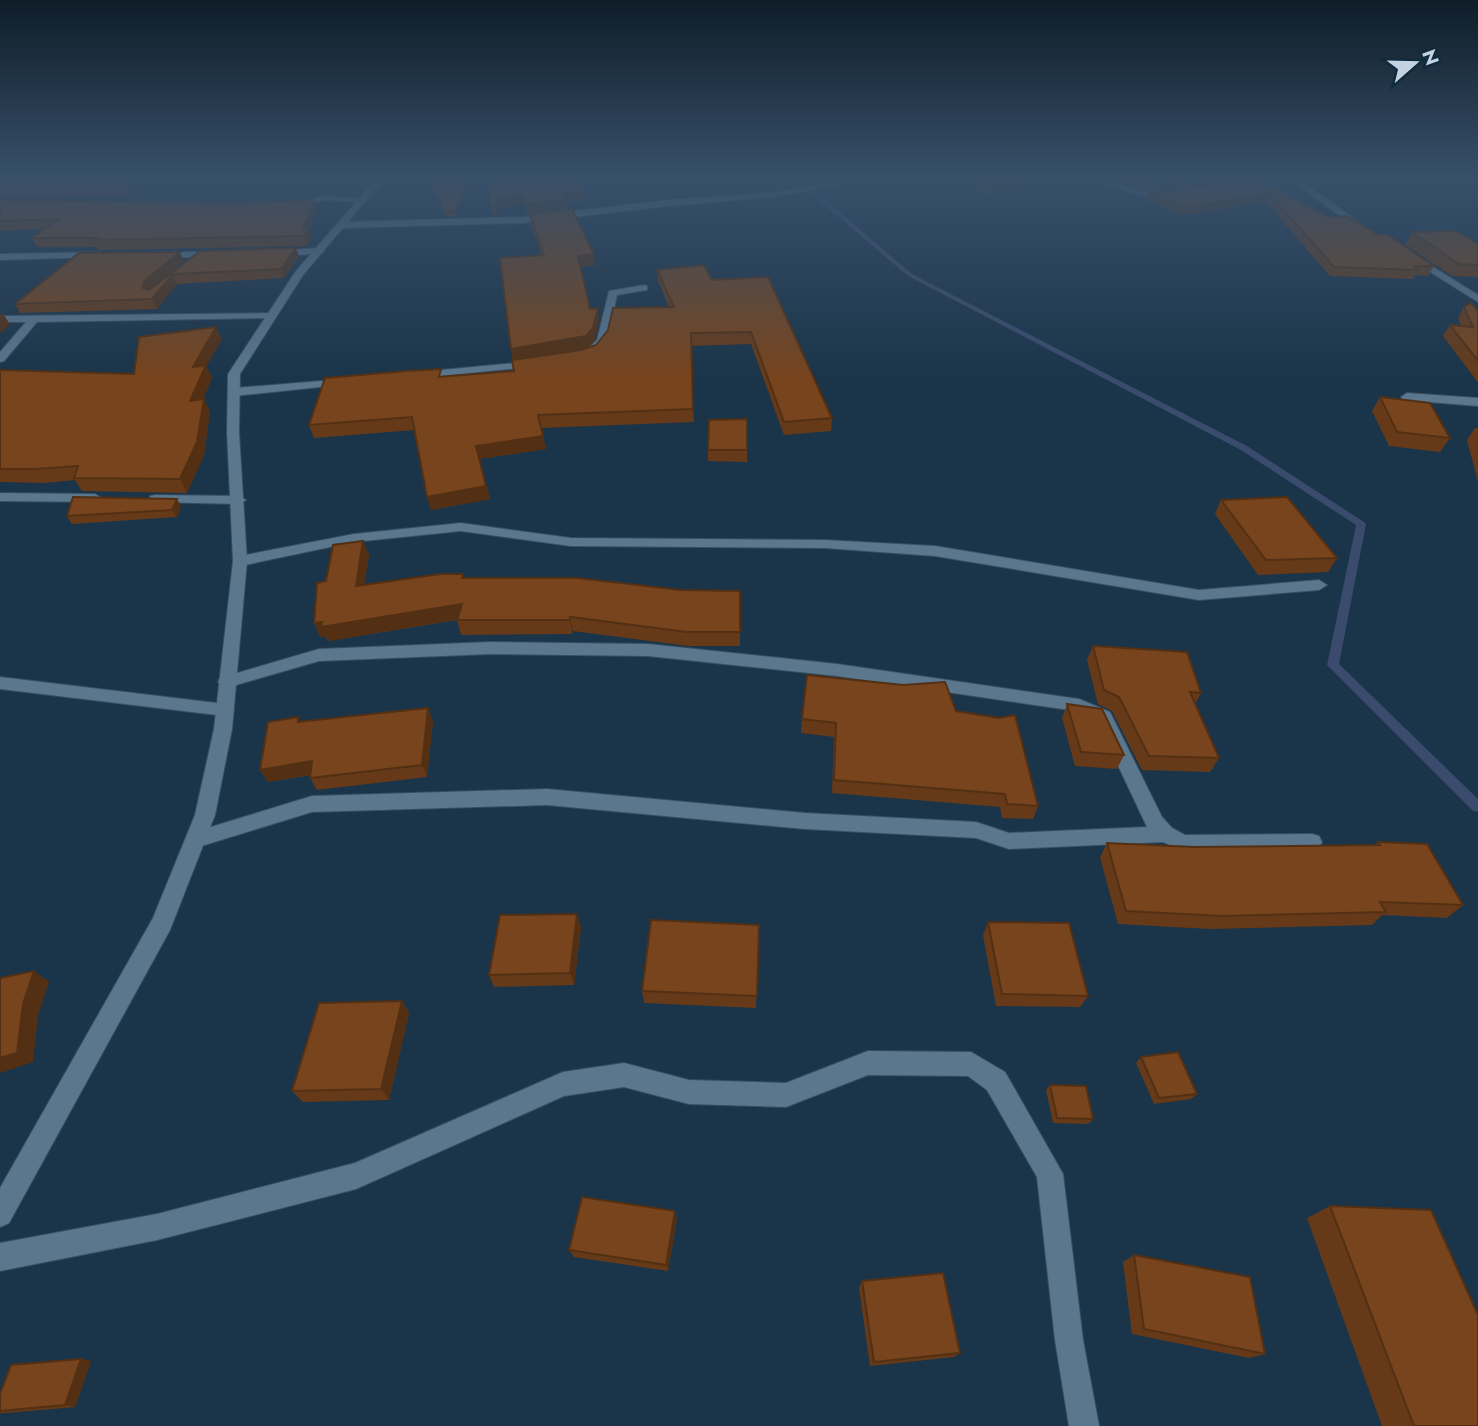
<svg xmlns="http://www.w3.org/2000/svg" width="1478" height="1426" font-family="Jost,sans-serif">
<rect width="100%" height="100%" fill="#1a3449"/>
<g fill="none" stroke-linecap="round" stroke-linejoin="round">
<polygon fill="#3b4b6e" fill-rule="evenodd" points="793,178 800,178 912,274 1247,446 1364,522 1366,524 1339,664 1478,799 1478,812 1473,811 1327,665 1356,525 1241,450 908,276"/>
<defs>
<g id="minor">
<polygon points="855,178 874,178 772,197 668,206 523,223 342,228 338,225 342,222 523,217 668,200 772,193"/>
<path d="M1083,178C1107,178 1127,189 1150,194C1158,195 1165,191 1172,195L1153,199Z"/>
<polygon points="1287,178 1297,178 1367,228 1360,230"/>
<polygon points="327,196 369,200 365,202 327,200 285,207 281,204"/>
<polygon points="319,248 324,251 322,253 274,257 269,254 274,251"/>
<polygon points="102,252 102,256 99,257 0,260 0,254"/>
<polygon points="158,252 218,252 223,255 218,258 155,257 155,253"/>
<polygon points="1414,255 1478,295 1478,302 1411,260 1409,258"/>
<polygon points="644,285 647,286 647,290 617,295 607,341 592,356 584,356 584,352 597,340 609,291"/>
<polygon points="271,313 276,316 275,318 37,322 4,361 0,362 0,352 26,322 0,322 0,316"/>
<polygon points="537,361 543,364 541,366 419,378 413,375 419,372"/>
<polygon points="345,379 351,382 349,384 234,396 228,392 234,388"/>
<polygon points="1407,393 1478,398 1478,406 1403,400 1401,397"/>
<polygon points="0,493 95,494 102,498 95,502 0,501"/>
<polygon points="155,495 239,496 246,500 239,504 150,502 150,496"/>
<polygon points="461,523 571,538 825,540 935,546 1199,590 1319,580 1327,585 1319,590 1199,600 935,556 825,548 571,546 461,531 354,542 240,566 233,561 240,556 354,534"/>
<polygon points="491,642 648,644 837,664 1079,699 1110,712 1162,817 1172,828 1185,835 1312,834 1319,836 1322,842 1319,848 1312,850 1183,851 1163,842 1009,849 976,838 805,829 547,805 312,812 195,848 188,846 185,840 188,834 312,796 547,789 805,813 976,822 1009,833 1147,827 1097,721 1076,711 837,676 648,656 491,654 319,661 226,688 218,682 220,678 319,649"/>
<polygon points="0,677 225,704 231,705 234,710 231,715 225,716 0,689"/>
<polygon points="868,1051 971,1052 1005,1072 1063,1174 1083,1340 1099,1426 1069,1426 1055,1340 1037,1177 987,1090 968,1076 868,1075 786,1107 689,1104 624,1087 564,1096 356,1189 157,1240 0,1271 0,1243 157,1214 355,1163 563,1072 624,1063 689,1080 786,1083"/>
</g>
<polygon id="tertiary" points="377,178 385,178 303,275 240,374 239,432 247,561 232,729 215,815 170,930 9,1223 0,1227 0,1188 153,918 195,815 214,729 233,561 227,432 228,374 296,271"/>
</defs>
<use href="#minor" stroke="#384f61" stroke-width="2"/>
<use href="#tertiary" stroke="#384f61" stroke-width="2"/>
<use href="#minor" fill="#5a778e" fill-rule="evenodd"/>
<use href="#tertiary" fill="#5a778e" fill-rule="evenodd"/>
</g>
<g fill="#663a19">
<polygon points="0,178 150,178 127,198 0,198"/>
<polygon points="427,178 470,178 456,216 446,217"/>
<polygon points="488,178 587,200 567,203 527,214 524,204 499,208 497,215 492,215 490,205"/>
<polygon points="962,178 1062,178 988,195"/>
<polygon points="1103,178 1256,178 1328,217 1379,235 1434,266 1428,276 1415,275 1413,279 1330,276 1266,202 1183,215 1146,200 1148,191 1156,193 1187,189 1153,191"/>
<polygon points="0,200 317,209 309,229 312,238 307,246 99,250 97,247 37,247 32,238 44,229 0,231"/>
<polygon points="530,214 594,254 595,265 581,267 590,309 599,320 595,340 588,348 596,345 669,307 658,281 657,270 712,280 832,418 831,431 784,435 751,344 691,346 694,422 541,428 546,449 479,459 490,499 431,510 427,497 415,430 314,438 309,425 443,376 514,371 511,349 542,255 531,225"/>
<polygon points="1412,232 1478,244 1478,277 1452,276 1405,244"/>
<polygon points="200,251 299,256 284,278 177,284 157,309 20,313 15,304 184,261 148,290"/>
<polygon points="1464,307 1478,311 1478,381 1477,381 1443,336 1450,325 1461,326 1458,318"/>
<polygon points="222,339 206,366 212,378 203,399 210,412 204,455 187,493 82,491 75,480 44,483 0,482 0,370 134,374"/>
<polygon points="1380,397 1450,438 1440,452 1389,446 1372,411"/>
<polygon points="747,419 747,462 708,461 708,450"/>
<polygon points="1475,428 1478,428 1478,482 1467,440"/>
<polygon points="1221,500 1337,558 1328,572 1258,575 1215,514"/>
<polygon points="181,506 177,517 72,524 67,516"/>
<polygon points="369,555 364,585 465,578 681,590 740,591 740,646 688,646 573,631 572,634 461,635 457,620 328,641 325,636 320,637 326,581"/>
<polygon points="1093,646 1201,693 1195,704 1219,758 1210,772 1142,770 1112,711 1098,704 1087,660"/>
<polygon points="1067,704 1124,755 1117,769 1075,766 1062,718"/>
<polygon points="956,711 1038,806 1033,819 1002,818 1000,807 832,793 834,737 801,733 802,719"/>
<polygon points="433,721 427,777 317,790 310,778 311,775 268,782 260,770 301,722"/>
<polygon points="1378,842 1463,905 1447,918 1382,915 1372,925 1210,929 1118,924 1100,857 1107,843 1194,847 1375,845"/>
<polygon points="577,914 581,927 574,985 494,987 489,975"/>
<polygon points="988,922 1088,996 1080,1007 996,1006 983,935"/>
<polygon points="759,925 756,1008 644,1003 642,991"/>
<polygon points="402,1001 409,1013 389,1100 303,1102 292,1091"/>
<polygon points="1141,1057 1197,1094 1191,1099 1154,1104 1136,1063"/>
<polygon points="1050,1085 1093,1119 1088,1124 1053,1123 1046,1090"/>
<polygon points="1330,1206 1478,1426 1382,1426 1307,1218"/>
<polygon points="677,1219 668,1271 574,1257 569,1250"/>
<polygon points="1134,1255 1265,1354 1249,1358 1132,1334 1123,1262"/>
<polygon points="862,1281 960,1353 954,1357 870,1366 859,1288"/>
<polygon points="81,1359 91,1361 75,1407 5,1413 0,1413 0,1411"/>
</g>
<g fill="#533014">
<polygon points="136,178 150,178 127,198 123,189"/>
<polygon points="467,178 470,178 456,216 455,211"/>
<polygon points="1026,178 1062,178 988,195 990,186"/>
<polygon points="1215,178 1212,187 1153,191 1156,183"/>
<polygon points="586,191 587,200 567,203 568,209 527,214 526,204 563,193"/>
<polygon points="1270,194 1266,202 1183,215 1186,207"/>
<polygon points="522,195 524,204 499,208 497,215 495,205 497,198"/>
<polygon points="314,200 317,209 309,229 312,238 307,246 302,230"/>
<polygon points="296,248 299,256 284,278 281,269"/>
<polygon points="180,252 184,261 148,290 143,288 144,281"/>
<polygon points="594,254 595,265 579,267 578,256"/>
<polygon points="173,274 177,284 157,309 152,299"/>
<polygon points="598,308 599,320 595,340 587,349 513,362 511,349"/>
<polygon points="3,313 10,325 0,333 0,315"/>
<polygon points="216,327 222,339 206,366 212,378 196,414 190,401 193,367"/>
<polygon points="204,399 210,412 204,455 187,493 180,479"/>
<polygon points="543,436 546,449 479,459 476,446"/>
<polygon points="486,486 490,499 431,510 427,497"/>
<polygon points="177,499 181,506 177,517 172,510"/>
<polygon points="363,541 369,555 362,600 356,586"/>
<polygon points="462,604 466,618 328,641 325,636 320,637 314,623"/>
<polygon points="570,617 573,631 572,634 570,620"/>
<polygon points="428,708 433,721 427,777 422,765"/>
<polygon points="312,761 319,773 268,782 260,770"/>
<polygon points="577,914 581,927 574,985 570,973"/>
<polygon points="34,971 49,982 38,1015 33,1062 0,1073 0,1058 23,1004"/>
<polygon points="402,1001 409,1013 389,1100 381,1089"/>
<polygon points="675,1211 677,1219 668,1271 666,1265"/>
<polygon points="81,1359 91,1361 75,1407 65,1405"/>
</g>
<g fill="#77441d" stroke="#533014" stroke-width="2">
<polygon points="0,178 136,178 123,189 0,189"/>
<polygon points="428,178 467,178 455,211 444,211"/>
<polygon points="488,178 579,178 586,191 563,193 566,199 526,204 522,195 497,198 495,205 490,205"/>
<polygon points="977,178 1026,178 990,186"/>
<polygon points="1138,178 1215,178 1156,183"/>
<polygon points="1215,178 1256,178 1328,217 1347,216 1379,235 1388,235 1434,266 1414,266 1418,270 1334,267 1270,194 1186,207 1148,191 1156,193 1220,184"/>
<polygon points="0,200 235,203 314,200 302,230 309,229 304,236 94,240 97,238 32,238 58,219 0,221"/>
<polygon points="572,209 594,254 578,256 590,309 598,308 593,328 586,336 511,349 500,258 544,255 530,214"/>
<polygon points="1456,231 1478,244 1478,265 1459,264 1412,232"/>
<polygon points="296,248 281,269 173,274 152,299 15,304 79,253 180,252 144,281 143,288 149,290 200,251"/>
<polygon points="704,265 712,280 768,277 832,418 784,422 751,332 691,333 693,409 538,415 543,436 476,446 486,486 427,497 412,417 309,425 325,378 406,371 441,369 439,377 514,371 512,360 581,350 596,345 608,330 613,308 674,307 657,270"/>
<polygon points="1471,303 1478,311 1478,361 1450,325 1473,327 1464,307"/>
<polygon points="216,327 193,367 206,365 190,401 204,399 197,442 180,479 74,478 78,466 35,469 0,469 0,370 134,374 139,337"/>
<polygon points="1380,397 1430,403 1450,438 1397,432"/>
<polygon points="747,419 747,450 708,450 709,420"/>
<polygon points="73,497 177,499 172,510 67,516"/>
<polygon points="1287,497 1337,558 1266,560 1221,500"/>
<polygon points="363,541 356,586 440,574 463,574 462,578 577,578 681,590 740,591 740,632 687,632 570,617 570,620 457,620 462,604 321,627 322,622 314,623 317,583 326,581 333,545"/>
<polygon points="1093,646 1187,652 1201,693 1190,692 1219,758 1149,756 1119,697 1104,690"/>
<polygon points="807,675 903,685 945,682 956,711 999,718 1015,715 1038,806 1007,804 1005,794 834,780 836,723 802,719"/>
<polygon points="1067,704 1102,709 1124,755 1081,752"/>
<polygon points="428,708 422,765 310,778 312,761 260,770 268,722 298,717 298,722"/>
<polygon points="1378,842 1427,844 1463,905 1380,902 1386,912 1221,916 1126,911 1107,843 1194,847 1380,845"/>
<polygon points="577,914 570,973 489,975 500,915"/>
<polygon points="651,920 759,925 757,996 642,991"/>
<polygon points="988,922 1069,923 1088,996 1002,994"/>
<polygon points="34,971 23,1004 17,1053 0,1058 0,978"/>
<polygon points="402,1001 381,1089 292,1091 319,1003"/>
<polygon points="1178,1052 1197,1094 1159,1098 1141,1057"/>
<polygon points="1050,1085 1086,1086 1093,1119 1057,1118"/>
<polygon points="582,1197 675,1211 666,1265 569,1250"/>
<polygon points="1330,1206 1431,1210 1478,1315 1478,1426 1414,1426"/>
<polygon points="1134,1255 1250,1277 1265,1354 1144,1329"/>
<polygon points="943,1273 960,1353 874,1362 862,1281"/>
<polygon points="81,1359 65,1405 0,1411 0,1394 11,1365"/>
</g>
<linearGradient id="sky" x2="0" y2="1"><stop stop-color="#0e1d28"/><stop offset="0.47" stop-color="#38506a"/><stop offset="1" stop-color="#38506a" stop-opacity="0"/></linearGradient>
<rect width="1478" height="378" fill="url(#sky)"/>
<g transform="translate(1415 63) rotate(70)" stroke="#102a3e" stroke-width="5" paint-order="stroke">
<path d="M0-5L12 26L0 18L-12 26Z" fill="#c4d3e1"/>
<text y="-10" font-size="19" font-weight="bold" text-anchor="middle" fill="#c4d3e1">N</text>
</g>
</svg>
